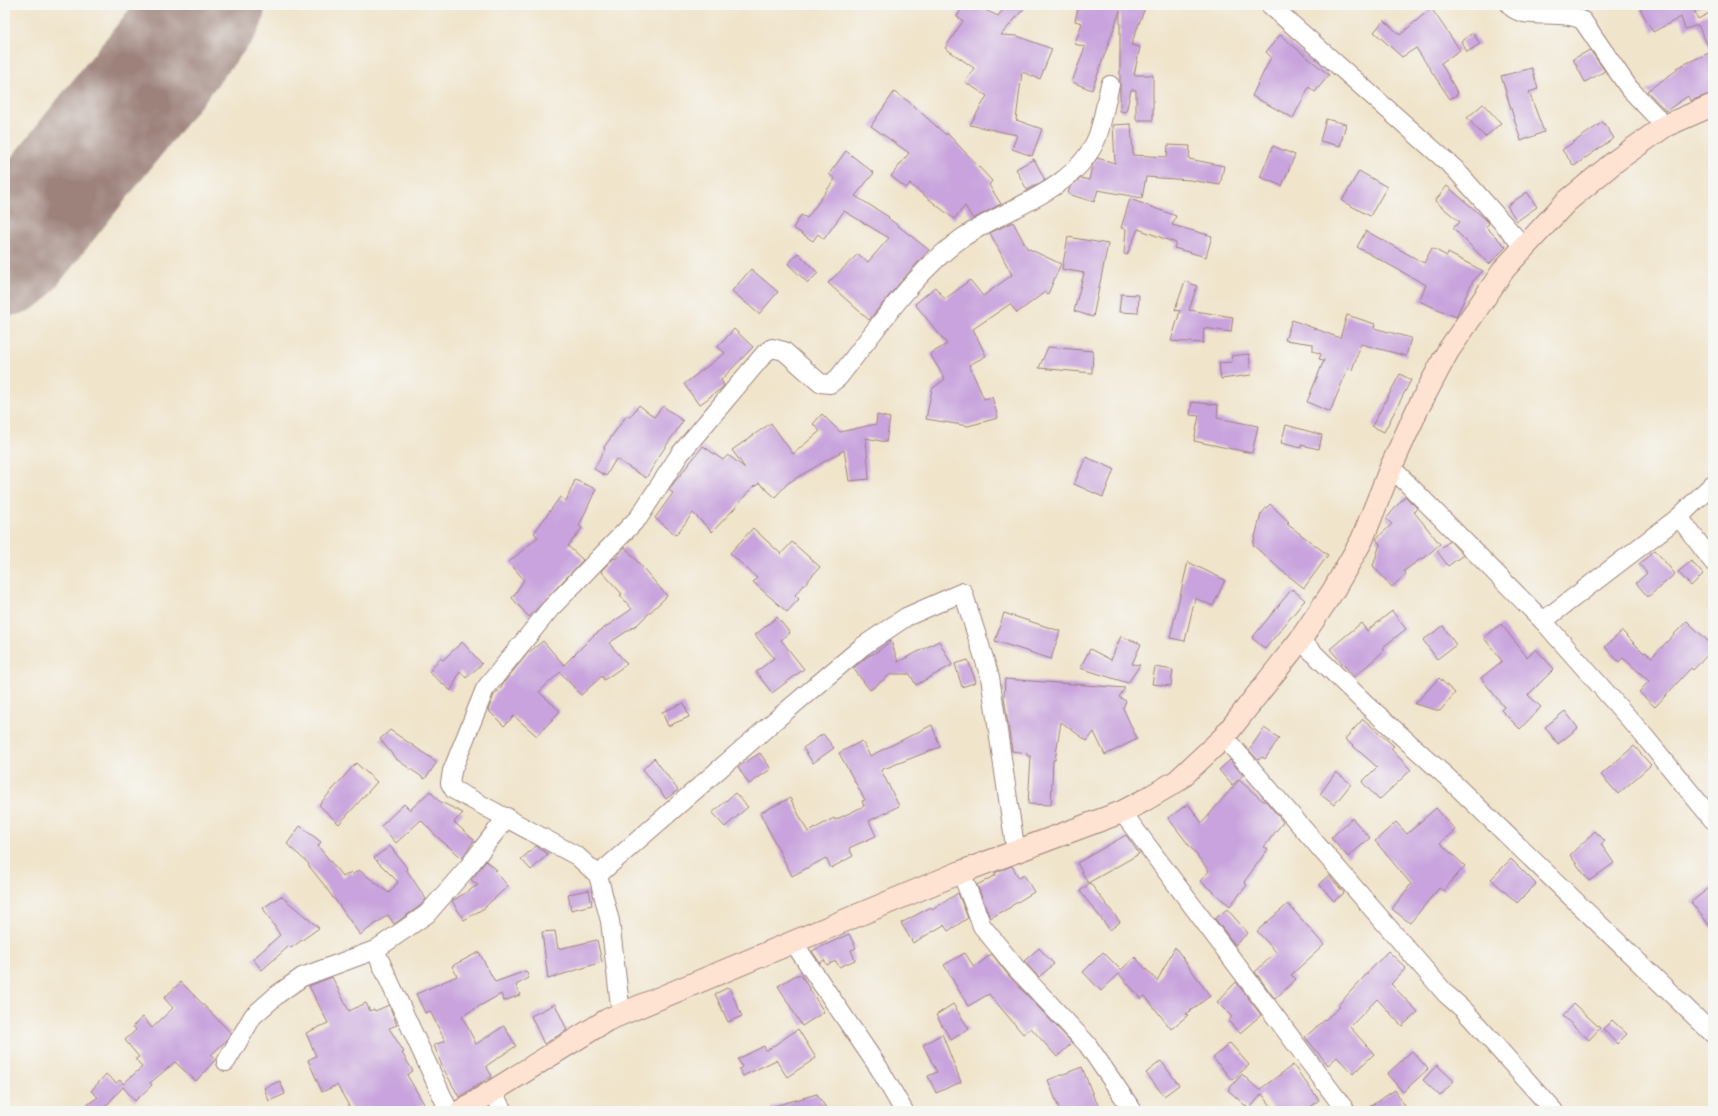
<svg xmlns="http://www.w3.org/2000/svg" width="1718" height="1116" font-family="'Architects Daughter',sans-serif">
<rect width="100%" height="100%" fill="#f6f6f2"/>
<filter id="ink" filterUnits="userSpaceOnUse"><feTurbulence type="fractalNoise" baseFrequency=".025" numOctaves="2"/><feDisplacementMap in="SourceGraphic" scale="8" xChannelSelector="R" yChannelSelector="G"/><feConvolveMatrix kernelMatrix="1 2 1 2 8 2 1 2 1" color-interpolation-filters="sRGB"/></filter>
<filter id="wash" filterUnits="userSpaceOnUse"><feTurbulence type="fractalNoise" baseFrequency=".012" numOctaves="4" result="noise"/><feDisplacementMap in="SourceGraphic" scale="16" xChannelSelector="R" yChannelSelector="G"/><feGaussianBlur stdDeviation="0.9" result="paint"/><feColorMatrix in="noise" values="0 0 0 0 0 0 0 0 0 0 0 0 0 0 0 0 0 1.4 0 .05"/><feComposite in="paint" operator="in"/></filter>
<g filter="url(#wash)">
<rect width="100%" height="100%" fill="#f0e4cb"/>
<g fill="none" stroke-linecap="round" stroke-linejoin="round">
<polyline stroke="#9d827b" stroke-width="116" points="5,258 207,5"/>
</g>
<g id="blocks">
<g fill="#c8a3dd">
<polygon points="963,5 974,5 998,16 1007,5 1027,5 1001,35 1017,36 1052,49 1040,79 1022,72 1016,120 1042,129 1032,156 1012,149 1017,135 970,125 987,96 965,82 974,68 945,48 963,21 957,17"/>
<polygon points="1079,5 1146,5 1131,45 1140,47 1134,75 1153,75 1153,120 1136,120 1136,90 1131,90 1126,112 1120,111 1120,11 1092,90 1072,82 1085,47 1075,44 1082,23 1075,21"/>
<polygon points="1638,5 1703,5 1694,10 1698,19 1713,11 1713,93 1690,101 1688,96 1666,111 1647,91 1677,70 1676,68 1711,52 1698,25 1685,29 1681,17 1653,32"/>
<polygon points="1431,8 1460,50 1441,63 1458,94 1450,99 1416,48 1402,57 1374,32 1384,20 1400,35"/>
<polygon points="1473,33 1480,44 1467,52 1461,41"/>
<polygon points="1280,35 1329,75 1315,92 1309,87 1293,118 1252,96 1271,57 1266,52"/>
<polygon points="1590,50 1605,71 1585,82 1573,59"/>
<polygon points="1532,68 1538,89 1529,92 1544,132 1521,141 1501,76"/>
<polygon points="894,92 908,101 946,135 947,133 992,181 989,185 1001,204 973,219 965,206 954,219 910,184 906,188 891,176 909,153 871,126"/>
<polygon points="1483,104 1501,123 1485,137 1467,118"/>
<polygon points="1326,119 1346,124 1340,146 1320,141"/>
<polygon points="1603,122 1614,138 1574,166 1562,150"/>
<polygon points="1131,124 1133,155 1167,157 1168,145 1190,146 1189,159 1224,166 1220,185 1190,180 1146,177 1142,198 1098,190 1094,202 1068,194 1070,187 1081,178 1089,180 1092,166 1097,158 1115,163 1113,125"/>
<polygon points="1273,146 1295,155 1282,186 1260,177"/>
<polygon points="846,151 874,173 855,196 889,217 888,218 929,250 903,279 869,320 828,283 858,254 868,262 889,238 844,211 824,239 818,234 813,241 793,228 801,215 807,218 835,179 829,174"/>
<polygon points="1034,159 1045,180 1027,190 1016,169"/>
<polygon points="1359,171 1387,187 1370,216 1342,201"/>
<polygon points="1447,186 1482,216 1489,223 1486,227 1506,247 1489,264 1453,228 1460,222 1435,201"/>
<polygon points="1527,192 1537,207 1517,221 1507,206"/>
<polygon points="1130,199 1176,216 1172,225 1212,236 1206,257 1174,248 1176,243 1138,229 1127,255 1124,254 1126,229 1121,228"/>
<polygon points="1013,222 1027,248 1061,264 1048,294 1045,292 1017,313 1010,304 973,329 986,356 969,365 984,399 992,397 998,418 968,426 926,419 932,389 945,379 930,354 947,344 915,304 935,287 945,299 970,280 983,296 1012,275 990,233"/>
<polygon points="1366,231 1424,263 1432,248 1447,256 1448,253 1483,271 1473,281 1456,317 1419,301 1426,285 1357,247"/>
<polygon points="1068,237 1108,244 1093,317 1074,311 1084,273 1062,269"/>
<polygon points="798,253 818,273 808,283 788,264"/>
<polygon points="751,269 778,292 759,314 732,291"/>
<polygon points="1185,281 1197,286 1189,310 1233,317 1231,332 1204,328 1203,343 1171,341 1180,311 1175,310"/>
<polygon points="1121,294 1139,295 1138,313 1119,312"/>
<polygon points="1347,315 1375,324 1374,328 1411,338 1406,356 1361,344 1352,370 1348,368 1330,412 1307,402 1324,360 1319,359 1321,354 1313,351 1313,344 1285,340 1292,320 1340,338"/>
<polygon points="734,329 753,347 721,380 724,385 722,388 699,405 684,384 725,353 718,347"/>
<polygon points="1048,347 1093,351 1092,373 1039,368"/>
<polygon points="1249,354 1251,375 1221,379 1219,363 1232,362 1231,356"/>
<polygon points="1400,374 1411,380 1384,432 1372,426"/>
<polygon points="1192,402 1218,405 1217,418 1258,426 1252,453 1194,441 1199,416 1190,415"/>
<polygon points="639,405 654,417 663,406 683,421 655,462 656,462 646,478 616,459 606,476 594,469 605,449 604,447 627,415 630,417"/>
<polygon points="822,414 840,432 876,424 877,415 890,418 886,442 866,438 869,479 849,481 844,450 788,483 775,497 759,483 755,487 754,485 734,509 712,532 693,513 676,535 655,518 673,493 669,490 673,484 703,446 723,460 728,455 745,468 732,450 771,423 793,454 820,431 813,424"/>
<polygon points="1286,425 1322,435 1319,449 1301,445 1301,448 1281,443"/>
<polygon points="1086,457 1114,469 1103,497 1074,484"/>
<polygon points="575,480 596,489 579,526 582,528 568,546 583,560 529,617 512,598 524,580 509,562 538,537 534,533 560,497 566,501"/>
<polygon points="1405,496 1417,508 1414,512 1440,544 1423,559 1422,558 1404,571 1406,574 1392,587 1373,566 1380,544 1376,539 1392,524 1386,519"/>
<polygon points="1270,504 1289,522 1287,524 1328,555 1304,588 1281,570 1253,545 1261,514"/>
<polygon points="753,528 781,554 792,542 820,567 795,595 799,599 787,612 753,582 757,578 730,553"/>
<polygon points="1450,541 1463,555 1448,566 1437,551"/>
<polygon points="625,547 667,596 638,624 609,643 627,664 604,680 602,676 581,695 560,672 539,692 560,711 537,736 514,716 504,726 488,710 494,695 502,687 501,686 528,653 543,641 564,665 594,635 632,609 620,595 622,594 601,571 614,558 615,559"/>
<polygon points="1655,550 1675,574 1648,597 1636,583 1647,573 1639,564"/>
<polygon points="1691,561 1703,574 1691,586 1678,572"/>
<polygon points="1188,562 1225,580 1213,606 1195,598 1185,641 1170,638"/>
<polygon points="1292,589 1305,600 1265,649 1252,638"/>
<polygon points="1392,611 1406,629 1382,648 1384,651 1354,677 1330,649 1361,623 1367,631"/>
<polygon points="1004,613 1060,631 1051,659 995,641"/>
<polygon points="777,617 790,633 781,640 804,669 772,693 756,672 774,658 755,635"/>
<polygon points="1687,621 1713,646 1713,649 1693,670 1691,668 1655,707 1639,692 1649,681 1623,658 1619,662 1605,647 1622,631 1644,653 1645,652 1652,657"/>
<polygon points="1501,624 1527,657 1536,649 1554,669 1528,695 1541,707 1520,729 1501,710 1504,707 1481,678 1502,661 1484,638"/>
<polygon points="1443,626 1456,645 1437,659 1423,640"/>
<polygon points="1121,636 1141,644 1132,664 1140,665 1128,683 1080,668 1090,649 1111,660"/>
<polygon points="891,641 898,662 939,641 952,665 916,685 910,674 891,674 870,690 853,668 868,656 875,653"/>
<polygon points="462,642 482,664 466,678 460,671 451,691 429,672 440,658 443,660"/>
<polygon points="968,660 976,682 962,687 955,664"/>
<polygon points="1155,667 1173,670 1171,686 1152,684"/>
<polygon points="1439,678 1455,693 1440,711 1415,704"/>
<polygon points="1005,679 1125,688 1119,697 1126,701 1123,708 1137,739 1105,755 1094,732 1087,741 1061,722 1055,760 1053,760 1051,805 1028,804 1031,756 1027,756 1027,753 1012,751 1004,697"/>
<polygon points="684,703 689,717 668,726 662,712"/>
<polygon points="1565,711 1578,728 1558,744 1545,727"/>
<polygon points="1363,719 1394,746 1391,749 1411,770 1379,800 1362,782 1377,767 1345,739"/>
<polygon points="932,725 940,747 881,770 899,806 869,821 876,836 849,848 853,856 831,868 826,858 792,876 760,813 790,798 808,832 834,818 835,820 864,806 862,801 865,800 839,753 862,741 870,756"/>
<polygon points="1264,728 1279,738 1265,759 1262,757 1258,760 1249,750"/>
<polygon points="390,730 437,762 425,779 396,759 380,739"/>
<polygon points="823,734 834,748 813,763 803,748"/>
<polygon points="1634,746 1651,765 1618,794 1601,775"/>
<polygon points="760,753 771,769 749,784 738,767"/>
<polygon points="654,758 678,790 666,799 643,769"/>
<polygon points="1230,760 1243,775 1232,785 1219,770"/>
<polygon points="356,763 377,782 339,824 319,805"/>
<polygon points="1336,772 1351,784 1334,805 1320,794"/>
<polygon points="1239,780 1263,801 1266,801 1283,822 1264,847 1268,849 1244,882 1247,885 1230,906 1200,881 1209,871 1168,818 1188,804 1202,823"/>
<polygon points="430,791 439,801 463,813 454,822 474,840 462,858 435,835 421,820 396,843 381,826 404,804 410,810"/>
<polygon points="735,793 748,807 725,827 712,813"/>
<polygon points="1436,808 1455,830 1440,843 1465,866 1443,891 1439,888 1410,923 1392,909 1411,884 1375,841 1396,822 1407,834"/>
<polygon points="1352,818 1370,838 1348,857 1331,838"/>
<polygon points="300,826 321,842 318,846 343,877 351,872 352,875 359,870 389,893 398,882 374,858 390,846 407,868 406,869 426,899 420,906 394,924 388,915 360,935 334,898 333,898 325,886 308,865 309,864 287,844"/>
<polygon points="1595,831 1605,841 1601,844 1614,863 1589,881 1570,855"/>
<polygon points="1126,835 1139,854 1088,883 1077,863"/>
<polygon points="536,846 548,854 531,870 521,859"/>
<polygon points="1511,859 1536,884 1517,903 1491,879"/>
<polygon points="486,861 497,870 495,871 508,886 486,906 486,907 464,920 452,901 478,885 471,880"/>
<polygon points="1012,866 1019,878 1024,875 1034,892 1011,906 1011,907 990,918 977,885 996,875 995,873 999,871"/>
<polygon points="1329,875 1344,893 1334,901 1319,884"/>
<polygon points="1090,883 1120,922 1110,930 1080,891"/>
<polygon points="1713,885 1713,930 1691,902"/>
<polygon points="589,890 592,905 571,910 568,894"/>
<polygon points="958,893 968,918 948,931 944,925 913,943 901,923 931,907 932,910"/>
<polygon points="281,896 319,928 291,948 289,946 262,970 253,959 280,935 263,908"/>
<polygon points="1288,904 1324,945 1291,975 1296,979 1275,999 1255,972 1276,952 1257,931"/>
<polygon points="1227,909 1248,933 1235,945 1215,919"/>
<polygon points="555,931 558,949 597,940 602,962 548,979 542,932"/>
<polygon points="849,934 856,948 851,950 855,960 839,967 836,961 827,965 824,960 820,963 812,951"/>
<polygon points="1175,947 1210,996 1186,1014 1188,1015 1171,1029 1145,996 1141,999 1119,974 1101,991 1083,972 1103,952 1121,970 1135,957 1157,981"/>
<polygon points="1039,948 1054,964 1039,977 1024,961"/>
<polygon points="1388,951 1406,968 1391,984 1418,1012 1402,1026 1377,999 1350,1027 1374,1054 1353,1074 1337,1057 1328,1065 1305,1037 1340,1007 1338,1005"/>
<polygon points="479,952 495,982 526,971 529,978 516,985 520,995 504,1001 501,994 462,1016 476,1044 504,1026 516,1046 486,1066 492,1076 459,1097 442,1066 434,1045 445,1041 430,1011 425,1013 416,994 457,976 452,966"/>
<polygon points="965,953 974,967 992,954 1008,975 1072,1043 1057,1057 1031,1028 1023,1034 989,994 968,1006 944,965"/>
<polygon points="796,975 801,975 824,1012 802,1026 778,986"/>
<polygon points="332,977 349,1011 366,1003 370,1011 374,1009 375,1011 389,1005 397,1025 389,1028 404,1052 402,1053 413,1071 407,1075 424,1104 411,1111 352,1111 337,1085 322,1092 308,1060 316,1056 306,1033 328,1023 309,986"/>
<polygon points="181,982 231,1033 227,1040 211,1055 216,1059 196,1081 175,1062 150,1083 152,1085 135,1101 123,1087 101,1111 79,1111 98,1097 91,1091 106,1074 116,1083 120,1080 123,1084 142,1067 136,1059 139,1057 125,1040 136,1030 133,1026 143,1017 152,1028 173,1008 164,998"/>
<polygon points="1236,982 1261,1015 1240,1033 1228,1021 1232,1017 1217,1002"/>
<polygon points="729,987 742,1016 728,1022 715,994"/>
<polygon points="555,1004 567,1030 544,1044 531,1016"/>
<polygon points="953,1004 969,1029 951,1040 936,1015"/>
<polygon points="1574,1004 1600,1028 1589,1040 1563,1016"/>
<polygon points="1612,1020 1627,1034 1617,1044 1603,1029"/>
<polygon points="798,1029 816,1058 787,1077 776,1060 743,1076 739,1069 742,1067 738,1059 764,1046 766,1051"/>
<polygon points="942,1034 961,1082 936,1093 928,1076 937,1072 923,1045"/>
<polygon points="1230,1043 1249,1065 1232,1080 1213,1058"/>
<polygon points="1412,1051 1428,1069 1403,1092 1387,1074"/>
<polygon points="1161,1061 1179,1085 1164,1096 1146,1073"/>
<polygon points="1293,1065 1319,1100 1306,1111 1275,1111 1262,1094 1249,1109 1228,1090 1242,1074 1259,1090"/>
<polygon points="1437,1065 1454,1081 1440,1096 1423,1080"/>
<polygon points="1082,1067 1094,1098 1103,1111 1060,1111 1048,1080"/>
<polygon points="280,1081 285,1094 269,1101 264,1088"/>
<polygon points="1395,1090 1408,1111 1363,1111"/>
<polygon points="817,1094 828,1111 771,1111 771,1107"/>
</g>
</g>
</g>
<g filter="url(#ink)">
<use href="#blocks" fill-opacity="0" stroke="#9d827b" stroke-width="1"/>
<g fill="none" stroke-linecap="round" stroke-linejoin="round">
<defs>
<g id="minor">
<polyline points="1270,5 1455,169 1524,247"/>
<path d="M1510,5C1520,22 1566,8 1583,21L1629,88L1665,126"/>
<polyline points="1391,467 1543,621 1640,731 1713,820"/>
<polyline points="1679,517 1713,562"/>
<polyline points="1543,621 1679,517 1713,484"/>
<polyline points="1300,640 1368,706 1448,778 1713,1034"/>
<polyline points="1224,737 1446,994 1464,1010 1554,1111"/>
<polyline points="1122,812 1346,1111"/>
<polyline points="961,872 982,926 1016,968 1087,1044 1133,1111"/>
<polyline points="598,875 779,717 863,646 906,617 963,592 990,677 1016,853"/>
<polyline points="793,942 879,1068 904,1111"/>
<path d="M621,1014L610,921L598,875L577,856L454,790L450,783L452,771L485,689L550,609L639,517L680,454L765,353L772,348L784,351L820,383L830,384L838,378C876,331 912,274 962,238C1005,208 1073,192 1096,140C1102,127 1106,100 1110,85"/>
<polyline points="226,1062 253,1016 278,994 302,977 375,950"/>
<polyline points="492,1091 503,1111"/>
<polyline points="449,1111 375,950 427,914 469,866 507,817"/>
</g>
<polyline id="secondary" points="461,1111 607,1020 961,872 1122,812 1143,801 1177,781 1224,737 1300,640 1333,591 1362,540 1391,467 1418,408 1448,351 1505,268 1566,202 1617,160 1665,126 1713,105"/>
</defs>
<use href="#minor" stroke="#9d827b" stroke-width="20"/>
<use href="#secondary" stroke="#9d827b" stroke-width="24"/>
<use href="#minor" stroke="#fff" stroke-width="18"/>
<use href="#secondary" stroke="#fee3d2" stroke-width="22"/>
</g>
</g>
<rect width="1718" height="1116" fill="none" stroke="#f6f6f2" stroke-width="20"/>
</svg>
